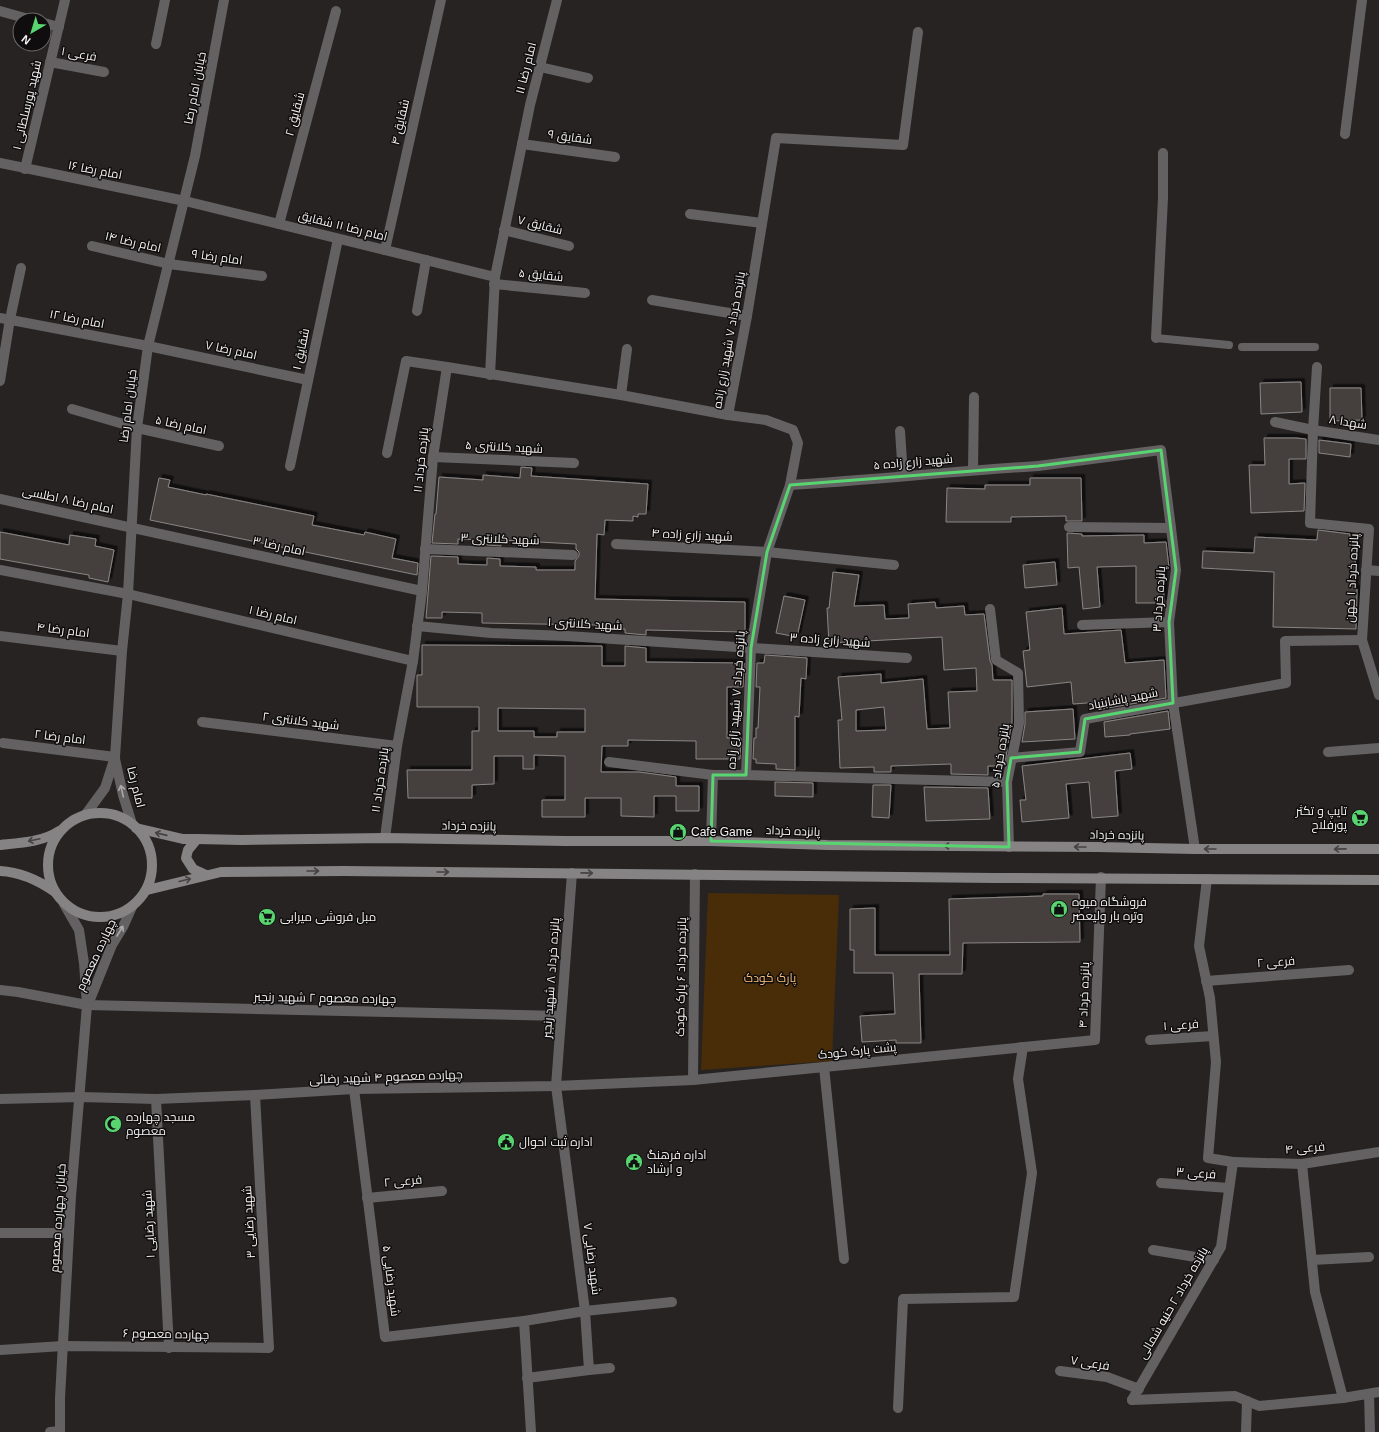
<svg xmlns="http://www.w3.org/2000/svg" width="1379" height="1432" font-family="Arial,Cairo,sans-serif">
<defs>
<filter id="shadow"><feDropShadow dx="3.5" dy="-3.5" stdDeviation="0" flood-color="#0009"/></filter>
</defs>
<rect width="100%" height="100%" fill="#272323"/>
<polygon fill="#482d08" points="708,893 839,895 832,1061 701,1070"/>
<g fill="#44403e" stroke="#8a8684" fill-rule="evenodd" filter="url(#shadow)">
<polygon points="1301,382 1302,412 1261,414 1260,383"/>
<polygon points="1330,388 1361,388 1362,420 1330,421"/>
<polygon points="1264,438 1296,438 1306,439 1306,459 1289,459 1289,484 1305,483 1304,511 1251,513 1249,465 1265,465"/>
<polygon points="1319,440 1351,444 1350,457 1319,453"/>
<polygon points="521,467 532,468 531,476 648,484 646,514 638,514 638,517 633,516 633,521 605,520 604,535 597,534 595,599 745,602 745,632 646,630 646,635 625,633 625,629 596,629 596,625 482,623 482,613 442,612 442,618 426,618 431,556 458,557 458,564 487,565 487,558 500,559 500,566 536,567 536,570 575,570 575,561 579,556 579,552 576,549 576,544 501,540 501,546 487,545 487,540 458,539 458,544 432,543 435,514 436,514 439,477 483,480 483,475 520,478"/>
<polygon points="159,478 170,480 168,487 206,495 206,494 314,516 312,525 364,535 365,532 396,539 392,558 418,563 417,575 150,520"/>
<polygon points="1030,478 1081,478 1082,521 1066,521 1066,516 1011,517 1011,522 946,522 947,488 985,489 985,485 1030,485"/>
<polygon points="1318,530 1350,534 1349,546 1356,546 1354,589 1357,589 1356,629 1273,627 1274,572 1202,568 1203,551 1254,553 1255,537 1317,540"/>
<polygon points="0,532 69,545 70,535 96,539 95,546 114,550 108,582 89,578 89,575 77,573 0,559"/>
<polygon points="1067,533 1082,534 1082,536 1144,535 1144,543 1166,542 1169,568 1163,568 1164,603 1136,603 1136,566 1097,567 1100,607 1083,609 1079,567 1068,568"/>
<polygon points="1055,562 1057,585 1025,588 1023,565"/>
<path d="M833,572L859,575L854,606L884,605L885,619L909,618L908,604L935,602L936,608L964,606L965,615L984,614L990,661L992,665L993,680H1012V722L1008,743H1006L1007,751L1004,766H988V775L951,774V764L891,766V772H874V767L840,768L838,720H842L838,677L881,674V683L923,679L927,729L950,728L948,692L977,691L976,668L944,670L942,637L829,643L827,608H829ZM884,707L886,730L856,731V710Z"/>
<polygon points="784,596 805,600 797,637 776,633"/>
<polygon points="1062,608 1064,634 1121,630 1125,663 1164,660 1166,698 1102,709 1101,702 1073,704 1071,682 1027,687 1023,651 1030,650 1026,612"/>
<path d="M422,645L602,646V666H625V646L646,648V662L744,663L743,687H727V738H741L740,759H696V741L628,740V746H602L601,772H639L676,777V786H699V811H676V796H654V817L621,816V798H585V817H542V800H565V756L534,755V769H523V756H494V784L472,785V798H408L407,770H472V731H479V707H417V675H422ZM498,708L585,709V732H557V737H534V731H498Z"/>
<polygon points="765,655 807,658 806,679 801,678 799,717 795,716 795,770 776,769 776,764 756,763 756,759 753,759 754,738 756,738 756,728 758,728 760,687 756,687 757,663 764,663"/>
<polygon points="1073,709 1075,739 1022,742 1025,724 1025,712"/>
<polygon points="1168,711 1170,729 1130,734 1130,735 1105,737 1104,722"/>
<polygon points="1130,753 1132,769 1115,771 1118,816 1092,818 1089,782 1066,784 1069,818 1022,822 1020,800 1026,800 1022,766"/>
<polygon points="775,782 813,783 813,797 775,796"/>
<polygon points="873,785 891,785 889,818 872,817"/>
<polygon points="924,787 988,788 990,819 926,821"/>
<polygon points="1043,894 1079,894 1080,942 963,943 962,974 919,974 921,1043 896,1043 896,1040 862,1042 860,1016 895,1014 893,973 854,973 854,950 850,950 850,909 875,908 875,955 950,955 949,899 1043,896"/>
</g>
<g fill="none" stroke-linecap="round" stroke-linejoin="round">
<g stroke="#636162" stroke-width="8">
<polyline points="1156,338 1229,345"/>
<polyline points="1242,347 1315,347"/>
</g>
<polyline stroke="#636162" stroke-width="10" points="1038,466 1161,450 1171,528"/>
<g stroke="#636162" stroke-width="10">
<polyline points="0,11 32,20"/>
<polyline points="44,23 59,27"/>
<polyline points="156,44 165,0"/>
<polyline points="50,62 104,72"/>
<polyline points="540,67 588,78"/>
<polyline points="1345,134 1362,0"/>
<polyline points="522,144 615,157"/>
<polyline points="0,163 185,201 495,277"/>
<polyline points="25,169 65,0"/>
<polyline points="690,214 762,223"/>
<polyline points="279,224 336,11"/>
<polyline points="504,230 569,246"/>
<polyline points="92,246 169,264 262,276"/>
<polyline points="385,250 441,0"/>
<polyline points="494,284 585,293"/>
<polyline points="652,300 747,316"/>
<polyline points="417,311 426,260"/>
<polyline points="0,318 148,346 308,380"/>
<polyline points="1156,338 1163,198 1163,153"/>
<polyline points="1317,367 1313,430 1310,523 1369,529 1362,640 1379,695"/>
<polyline points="490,375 495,277 530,105 557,0"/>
<polyline points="0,381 10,319 21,268"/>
<polyline points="621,395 627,349"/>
<polyline points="72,409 137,428 219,446"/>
<polyline points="1275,422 1313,430 1379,440"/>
<polyline points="900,431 903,476"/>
<polyline points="387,453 406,361 447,367"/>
<polyline points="433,457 574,463"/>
<polyline points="290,466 338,239"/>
<polyline points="973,470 974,397"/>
<path d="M790,485C873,480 955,471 1038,466"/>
<polyline points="0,499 422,591"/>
<polyline points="1069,527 1171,528 1176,570 1169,622 1173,703 1195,849"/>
<polyline points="616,544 767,552 894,565"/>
<polyline points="425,549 573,555"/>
<polyline points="0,570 128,594 413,661"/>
<polyline points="1366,570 1379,571"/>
<polyline points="990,609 996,660 1018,673 1019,723 1007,782 1009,847"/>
<polyline points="1082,625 1169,622"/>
<polyline points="417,626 491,633 567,636 907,658"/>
<polyline points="0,636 122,651"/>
<polyline points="202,722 397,746"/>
<polyline points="3,743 115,757"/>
<polyline points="1328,752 1379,748"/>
<polyline points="1011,758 1080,752 1085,719 1286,683 1285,641 1362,640"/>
<polyline points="609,762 713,775"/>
<polyline points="746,775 1007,782"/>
<polyline points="385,838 397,746 413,661 422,591 433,457 447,367 621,395 728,415"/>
<polyline points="711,841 713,775 746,775 751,648 767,552 790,485 798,443 793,430 766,420 728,415 747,316 776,138 903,145 918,32"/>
<polyline points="1206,981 1349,970"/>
<polyline points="0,990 18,992 87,1005 561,1016"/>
<polyline points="1150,1040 1213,1036"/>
<polyline points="824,1067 844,1259"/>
<polyline points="693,1080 695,874"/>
<polyline points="354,1089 385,1337 524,1321"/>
<polyline points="0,1099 81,1097 156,1099 255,1095 354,1089 556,1086 693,1080 1095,1040 1101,877"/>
<polyline points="156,1099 169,1348"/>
<polyline points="1233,1162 1302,1164 1379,1152"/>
<polyline points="1302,1164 1315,1292 1343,1398"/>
<polyline points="1161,1183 1229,1188"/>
<polyline points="367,1198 442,1191"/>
<polyline points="0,1233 69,1233"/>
<polyline points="1153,1250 1214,1260"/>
<polyline points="1312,1260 1369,1257"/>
<polyline points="0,1350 63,1346 269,1348 255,1095"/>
<polyline points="589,1370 610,1368"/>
<polyline points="1060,1371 1107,1377 1139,1389"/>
<polyline points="527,1378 589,1370 585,1311 672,1302"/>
<polyline points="1369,1394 1370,1432"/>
<polyline points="1132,1400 1221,1247 1233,1162 1208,1158 1216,1062 1210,998 1199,946 1207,879"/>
<polyline points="1132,1400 1235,1396 1259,1406 1343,1398 1379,1392"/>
<polyline points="898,1408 903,1299 1014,1297 1032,1173 1018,1079 1023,1047"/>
<polyline points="50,1432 60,1431"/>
<polyline points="531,1432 524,1321 585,1311 556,1086 572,873"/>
<polyline points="1246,1432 1247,1401"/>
</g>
<g stroke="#636162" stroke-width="10">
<polyline points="115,759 123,795 132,824"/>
<polyline points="86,814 105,788 115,757 122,651 128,594 137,428 148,346 195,156 224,0"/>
<polyline points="89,1002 112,945 123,927 132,907"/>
<polyline points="60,1432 60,1398 71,1196 87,1005 84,963 79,930 64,904"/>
</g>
<g stroke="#868384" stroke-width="10">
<circle cx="100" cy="865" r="52"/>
<polyline points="136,828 183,839 197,839 242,840 385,838 565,841 711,841 827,845 1097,847 1195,849 1379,849"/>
<polyline points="197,839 188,850 186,858 193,869 206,875"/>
<path d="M0,845C19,843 43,842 59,831"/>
<path d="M0,871C21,872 38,880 55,892"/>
<polyline points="147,890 221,872 343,871 995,878 1379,880"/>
</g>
</g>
<defs><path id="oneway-shaft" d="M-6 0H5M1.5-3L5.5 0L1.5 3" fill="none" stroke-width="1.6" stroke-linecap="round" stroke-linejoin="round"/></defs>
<g stroke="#acaaaa">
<use href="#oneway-shaft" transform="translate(122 791) rotate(-103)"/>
<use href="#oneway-shaft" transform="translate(120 931) rotate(-59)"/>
</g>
<g stroke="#454243">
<use href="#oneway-shaft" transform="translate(161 834) rotate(-167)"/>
<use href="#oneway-shaft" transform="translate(34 840) rotate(168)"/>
<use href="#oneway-shaft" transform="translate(950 846) rotate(-180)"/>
<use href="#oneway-shaft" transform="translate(1080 847) rotate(-180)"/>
<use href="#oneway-shaft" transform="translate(1210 849) rotate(-180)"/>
<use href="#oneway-shaft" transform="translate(1340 849) rotate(179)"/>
<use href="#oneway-shaft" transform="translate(313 871)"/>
<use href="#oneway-shaft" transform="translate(443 872)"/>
<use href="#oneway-shaft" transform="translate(587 873) rotate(1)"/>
<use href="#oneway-shaft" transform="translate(185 880) rotate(-14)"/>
</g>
<path fill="none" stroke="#58d570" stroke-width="3" stroke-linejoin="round" d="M1161,450L1176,570L1169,622L1173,703L1085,719L1080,752L1011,758L1007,782L1009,847L711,841L713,775H746L751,648L767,552L790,485L1038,466Z"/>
<defs>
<symbol id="supermarket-disc" viewBox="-11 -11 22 22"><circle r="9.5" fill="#58d570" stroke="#0f0d0d"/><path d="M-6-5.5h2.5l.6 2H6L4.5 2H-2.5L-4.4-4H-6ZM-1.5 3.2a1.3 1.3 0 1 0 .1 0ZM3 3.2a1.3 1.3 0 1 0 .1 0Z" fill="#111"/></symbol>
<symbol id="shop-disc" viewBox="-11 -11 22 22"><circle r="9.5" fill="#58d570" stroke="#0f0d0d"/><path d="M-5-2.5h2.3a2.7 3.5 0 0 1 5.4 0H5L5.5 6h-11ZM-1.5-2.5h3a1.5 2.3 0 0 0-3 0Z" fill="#111"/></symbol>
<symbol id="mosque-disc" viewBox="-11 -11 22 22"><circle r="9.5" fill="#58d570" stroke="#0f0d0d"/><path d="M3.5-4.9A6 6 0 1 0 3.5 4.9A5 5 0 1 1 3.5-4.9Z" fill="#111"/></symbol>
<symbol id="civic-disc" viewBox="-11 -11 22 22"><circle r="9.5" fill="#58d570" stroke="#0f0d0d"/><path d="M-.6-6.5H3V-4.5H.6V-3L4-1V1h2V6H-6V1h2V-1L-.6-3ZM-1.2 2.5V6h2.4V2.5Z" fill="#111"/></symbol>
</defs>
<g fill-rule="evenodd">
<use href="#supermarket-disc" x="1350" y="808" width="20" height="20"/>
<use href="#shop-disc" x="668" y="822" width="20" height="20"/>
<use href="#shop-disc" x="1049" y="899" width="20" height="20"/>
<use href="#supermarket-disc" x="257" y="907" width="20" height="20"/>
<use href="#mosque-disc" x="103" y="1114" width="20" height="20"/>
<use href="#civic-disc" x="496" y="1132" width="20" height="20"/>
<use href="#civic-disc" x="624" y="1152" width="20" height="20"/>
</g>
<g text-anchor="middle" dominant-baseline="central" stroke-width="3" stroke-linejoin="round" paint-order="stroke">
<g font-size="12" fill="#f5f2f2" stroke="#0f0d0d">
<text transform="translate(79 54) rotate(10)">فرعی ۱</text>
<text transform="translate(526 68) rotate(-76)">امام رضا ۱۱</text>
<text transform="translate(195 88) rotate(-79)">خیابان امام رضا</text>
<text transform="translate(27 105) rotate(-77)">شهید پورسلطانی ۱</text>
<text transform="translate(295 114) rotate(-75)">شقایق ۲</text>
<text transform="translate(400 122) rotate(-77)">شقایق ۴</text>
<text transform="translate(570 137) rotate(8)">شقایق ۹</text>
<text transform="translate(95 170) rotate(11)">امام رضا ۱۶</text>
<text transform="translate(540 225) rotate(14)">شقایق ۷</text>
<text transform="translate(343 226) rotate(14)">امام رضا ۱۱ شقایق</text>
<text transform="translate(133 242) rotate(13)">امام رضا ۱۴</text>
<text transform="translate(217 257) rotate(8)">امام رضا ۹</text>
<text transform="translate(541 275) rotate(6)">شقایق ۵</text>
<text transform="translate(77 319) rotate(11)">امام رضا ۱۲</text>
<text transform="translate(729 340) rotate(-80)">پانزده خرداد ۷ شهید زارع زاده</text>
<text transform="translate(301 349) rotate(-78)">شقایق ۱</text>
<text transform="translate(231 350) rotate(12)">امام رضا ۷</text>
<text transform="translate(128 406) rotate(-83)">خیابان امام رضا</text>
<text transform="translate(1348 422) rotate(9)">شهدا ۸</text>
<text transform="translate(181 425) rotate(12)">امام رضا ۵</text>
<text transform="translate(504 447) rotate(3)">شهید کلانتری ۵</text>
<text transform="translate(421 460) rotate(-84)">پانزده خرداد ۱۱</text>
<text transform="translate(913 462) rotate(-5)">شهید زارع زاده ۵</text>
<text transform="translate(68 500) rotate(12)">امام رضا ۸ اطلسی</text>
<text transform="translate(692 535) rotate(3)">شهید زارع زاده ۴</text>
<text transform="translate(500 539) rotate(2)">شهید کلانتری ۳</text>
<text transform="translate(279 546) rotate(12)">امام رضا ۳</text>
<text transform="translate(1352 578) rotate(-87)">پانزده خرداد ۱ کهن</text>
<text transform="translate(1159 599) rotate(-86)">پانزده خرداد ۳</text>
<text transform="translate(273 615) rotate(13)">امام رضا ۱</text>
<text transform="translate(585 624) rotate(3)">شهید کلانتری ۱</text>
<text transform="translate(63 630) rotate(7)">امام رضا ۴</text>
<text transform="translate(830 640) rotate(4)">شهید زارع زاده ۳</text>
<text transform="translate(1123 699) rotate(-11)">شهید پاشابنیاد</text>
<text transform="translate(736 700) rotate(-86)">پانزده خرداد ۷ شهید زارع زاده</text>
<text transform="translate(301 721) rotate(7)">شهید کلانتری ۲</text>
<text transform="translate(60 737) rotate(7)">امام رضا ۲</text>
<text transform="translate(1000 756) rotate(-81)">پانزده خرداد ۵</text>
<text transform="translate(380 780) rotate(-82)">پانزده خرداد ۱۱</text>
<text transform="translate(136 787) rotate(76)">امام رضا</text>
<text transform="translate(469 826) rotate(1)">پانزده خرداد</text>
<text transform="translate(793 831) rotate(2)">پانزده خرداد</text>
<text transform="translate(1117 835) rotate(1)">پانزده خرداد</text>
<text transform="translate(96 955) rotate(-65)">چهارده معصوم</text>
<text transform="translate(1276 962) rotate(-4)">فرعی ۲</text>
<text transform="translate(681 977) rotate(-89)">پانزده خرداد ۶ پارک کودک</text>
<text transform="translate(551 978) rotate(-86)">پانزده خرداد ۸ شهید رنجبر</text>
<text transform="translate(1084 995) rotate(-88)">پانزده خرداد ۴</text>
<text transform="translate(325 998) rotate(1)">چهارده معصوم ۲ شهید رنجبر</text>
<text transform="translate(1181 1025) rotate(-4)">فرعی ۱</text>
<text transform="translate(857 1051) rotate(-6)">پشت پارک کودک</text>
<text transform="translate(386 1077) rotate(-2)">چهارده معصوم ۴ شهید رضائی</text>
<text transform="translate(1305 1148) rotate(-4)">فرعی ۴</text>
<text transform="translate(1196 1173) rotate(4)">فرعی ۳</text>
<text transform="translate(403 1181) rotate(-5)">فرعی ۲</text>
<text transform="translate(58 1218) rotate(-86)">خیابان چهارده معصوم</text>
<text transform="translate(249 1222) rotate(-93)">شهید رضایی ۳</text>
<text transform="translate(149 1224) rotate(-93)">شهید رضایی ۱</text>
<text transform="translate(592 1259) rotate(83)">شهید رضایی ۷</text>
<text transform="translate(391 1281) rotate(83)">شهید رضایی ۵</text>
<text transform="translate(1173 1303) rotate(-60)">پانزده خرداد ۲ حنیه شمالی</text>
<text transform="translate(166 1334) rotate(1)">چهارده معصوم ۶</text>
<text transform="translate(1090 1363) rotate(9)">فرعی ۷</text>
</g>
<g font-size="12" fill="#f5f2f2" stroke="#0f0d0d" text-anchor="start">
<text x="1347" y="811" text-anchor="end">تایپ و تکثر<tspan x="1347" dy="14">پورفلاح</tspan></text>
<text x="691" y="832">Cafe Game</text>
<text x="1072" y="902">فروشگاه میوه<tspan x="1072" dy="14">وتره بار ولیعصر</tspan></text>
<text x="280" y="917">مبل فروشی میرابی</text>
<text x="126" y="1117">مسجد چهارده<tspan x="126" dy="14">معصوم</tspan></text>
<text x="519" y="1142">اداره ثبت احوال</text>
<text x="647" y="1155">اداره فرهنگ<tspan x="647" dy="14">و ارشاد</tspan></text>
</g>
<g font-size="12" fill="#f8bc77" stroke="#0f0d0d">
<text x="770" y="978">پارک کودک</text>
</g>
</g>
<g transform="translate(32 32) rotate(218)"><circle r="19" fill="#0f0d0d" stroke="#6b6969"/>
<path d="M0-3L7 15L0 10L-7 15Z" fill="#58d570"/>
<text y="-6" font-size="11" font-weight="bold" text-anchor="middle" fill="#f5f2f2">N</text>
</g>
</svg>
